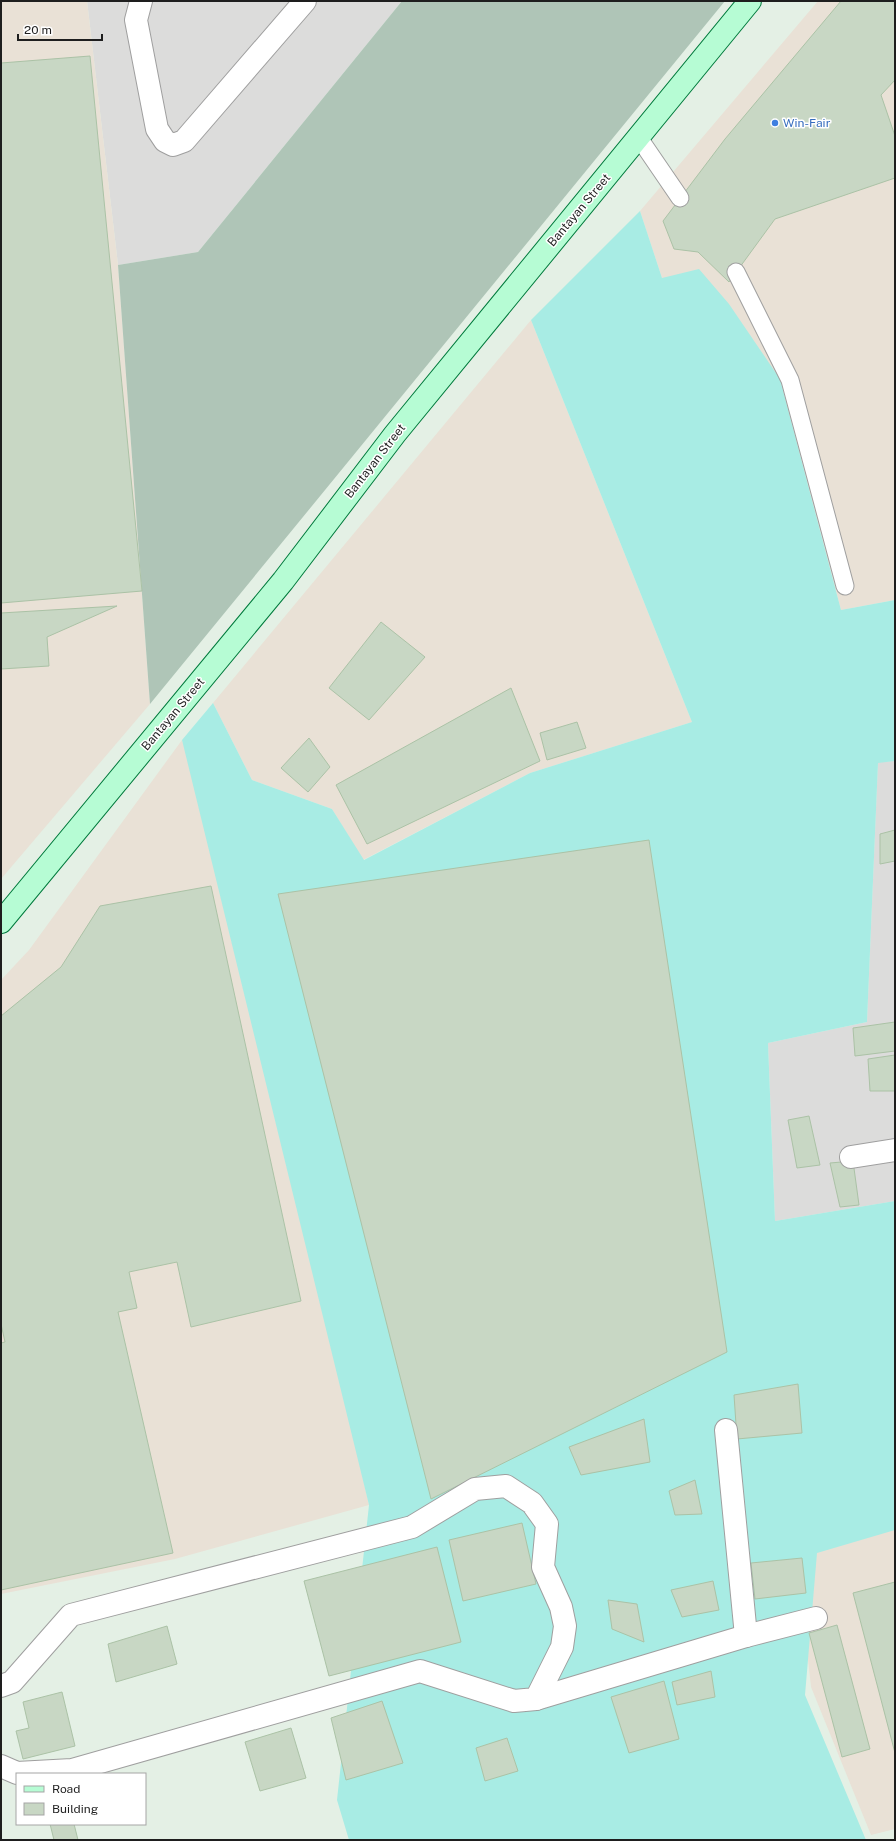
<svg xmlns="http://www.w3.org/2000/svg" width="896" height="1841" font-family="'Public Sans',sans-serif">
<rect width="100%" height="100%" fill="#e4f0e5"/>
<g fill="#dcdcdb">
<polygon points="87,1 402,1 198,252 118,265"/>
<polygon points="895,761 895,1201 775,1221 768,1043 867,1022 878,762"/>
</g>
<g fill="#e9e1d6">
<polygon points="1,1 87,1 118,265 150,704 1,879"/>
<polygon points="818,1 895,1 895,600 841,610 780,379 662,278 640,211"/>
<polygon points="531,320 692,722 530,773 363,860 332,809 252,780 213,703"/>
<polygon points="182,740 227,882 369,1505 175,1559 1,1594 1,980 29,950"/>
<polygon points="895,1524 895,1829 871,1835 811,1687 796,1552"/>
</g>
<polygon fill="#afc5b7" points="402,1 725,1 150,704 118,265 198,252"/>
<polygon fill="#a8ece4" points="640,211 662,278 699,269 729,304 780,379 841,610 895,600 895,761 878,763 867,1022 768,1043 775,1221 895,1201 895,1530 817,1553 805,1695 866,1840 349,1840 337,1800 369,1505 182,740 213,703 252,780 332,809 364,860 530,773 692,722 531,320"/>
<g fill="#c8d7c4" stroke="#abc2a6">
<polygon points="841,1 895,1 895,80 881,95 895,136 895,178 775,219 729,282 698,252 674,249 663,221 725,139"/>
<polygon points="90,56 142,591 1,603 1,63"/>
<polygon points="117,606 47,637 49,666 1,669 1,613"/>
<polygon points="381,622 425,657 369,720 329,688"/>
<polygon points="511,688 540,761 367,844 336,785"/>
<polygon points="577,722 586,748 547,760 540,733"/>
<polygon points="309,738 330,767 308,792 281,768"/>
<polygon points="895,830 895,861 880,864 880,834"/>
<polygon points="649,840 727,1352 431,1499 278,894"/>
<polygon points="211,886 301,1301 191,1327 177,1262 129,1272 137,1308 118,1312 173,1553 1,1590 1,1343 5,1342 1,1324 1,1016 61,967 100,906"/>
<polygon points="895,1022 895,1051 855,1056 853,1028"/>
<polygon points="895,1055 895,1091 870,1091 868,1059"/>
<polygon points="809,1116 820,1165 797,1168 788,1120"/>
<polygon points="853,1161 859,1205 840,1207 830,1163"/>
<polygon points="798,1384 802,1433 737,1439 734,1395"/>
<polygon points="644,1419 650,1462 581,1475 569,1447"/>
<polygon points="695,1480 702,1514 675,1515 669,1491"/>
<polygon points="522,1523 536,1584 463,1601 449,1540"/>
<polygon points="437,1547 461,1642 329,1676 304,1581"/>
<polygon points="802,1558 806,1593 755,1599 751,1563"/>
<polygon points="713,1581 719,1610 682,1617 671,1590"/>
<polygon points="895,1582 895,1753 853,1593"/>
<polygon points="608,1600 637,1604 644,1642 612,1629"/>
<polygon points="837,1625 870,1749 842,1757 809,1633"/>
<polygon points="167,1626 177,1664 116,1682 108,1644"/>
<polygon points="711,1671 715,1697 677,1705 672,1682"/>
<polygon points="664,1681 679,1739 629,1753 611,1697"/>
<polygon points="62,1692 75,1746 23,1759 16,1731 29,1728 23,1702"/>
<polygon points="382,1701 403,1763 346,1780 331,1718"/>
<polygon points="291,1728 306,1778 260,1791 245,1742"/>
<polygon points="507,1738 518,1771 485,1781 476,1748"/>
<polygon points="50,1824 74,1824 78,1840 54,1840"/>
</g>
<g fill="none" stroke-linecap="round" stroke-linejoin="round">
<defs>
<g id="lane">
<polyline points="639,138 680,198"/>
<polyline points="736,272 790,380 845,586"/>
</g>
<g id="street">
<polyline points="141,1 136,20 157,129 165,141 173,145 184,141 305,1"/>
<polyline points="851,1157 895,1150"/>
<polyline points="726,1430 746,1636"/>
<polyline points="1,1686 12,1682 71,1615 412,1527 475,1489 506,1486 532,1503 547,1524 543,1567 561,1607 565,1626 562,1647 536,1699 514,1701 420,1671 72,1770 17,1773 1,1766"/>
<polyline points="536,1699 746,1636 816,1618"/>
</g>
<polyline id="secondary" points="1,922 283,581 395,434 750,1"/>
</defs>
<use href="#lane" stroke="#9f9f9f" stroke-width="19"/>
<use href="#street" stroke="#9f9f9f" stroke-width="24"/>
<use href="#secondary" stroke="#017a3c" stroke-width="24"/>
<use href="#lane" stroke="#fff" stroke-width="17"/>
<use href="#street" stroke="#fff" stroke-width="22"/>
<use href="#secondary" stroke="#b6fcd4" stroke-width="22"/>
</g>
<circle fill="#3f7fe0" stroke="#fff" stroke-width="1.5" cx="775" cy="123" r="4"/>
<g text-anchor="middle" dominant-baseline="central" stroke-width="3" stroke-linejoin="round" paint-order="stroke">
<g font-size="12" fill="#366cbe" stroke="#fff" text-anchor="start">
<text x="783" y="123">Win-Fair</text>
</g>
<g font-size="12" fill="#1e1e1e" stroke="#fff">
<text transform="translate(579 210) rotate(-50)">Bantayan Street</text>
<text transform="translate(375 461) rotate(-52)">Bantayan Street</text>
<text transform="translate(173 714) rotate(-50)">Bantayan Street</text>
</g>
</g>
<rect width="896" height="1841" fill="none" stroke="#1e1e1e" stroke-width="4"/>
<rect x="16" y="1773" width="130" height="52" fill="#ffffff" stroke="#a5a5a5"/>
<rect x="24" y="1786" width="20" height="6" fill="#b6fcd4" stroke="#a5a5a5"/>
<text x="52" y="1793" font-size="12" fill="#1e1e1e">Road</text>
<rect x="24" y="1803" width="20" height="12" fill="#c8d7c4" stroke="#a5a5a5"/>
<text x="52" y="1813" font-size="12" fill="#1e1e1e">Building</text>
<path d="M18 34v6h84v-6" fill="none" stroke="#1e1e1e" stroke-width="2"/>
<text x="24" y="34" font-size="12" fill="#1e1e1e" stroke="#ffffff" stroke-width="3" paint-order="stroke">20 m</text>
</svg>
